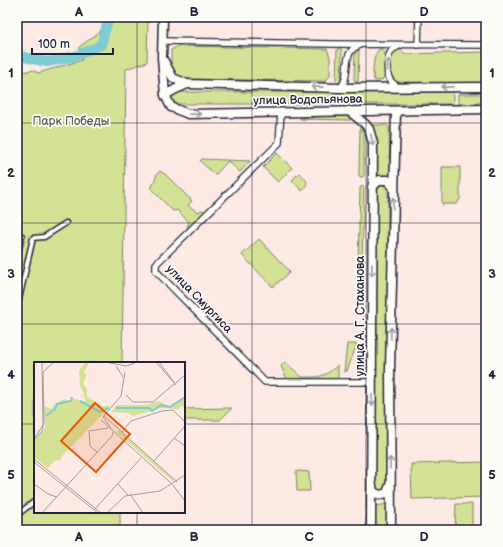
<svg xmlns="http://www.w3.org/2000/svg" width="503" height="547" font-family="'Balsamiq Sans',sans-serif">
<rect width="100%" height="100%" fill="#fdeae4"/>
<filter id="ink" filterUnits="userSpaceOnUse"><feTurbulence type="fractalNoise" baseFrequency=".025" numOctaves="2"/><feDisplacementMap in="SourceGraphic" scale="8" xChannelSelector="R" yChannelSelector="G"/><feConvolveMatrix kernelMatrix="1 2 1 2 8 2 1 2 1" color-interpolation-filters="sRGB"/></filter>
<g filter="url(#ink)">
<g fill="#d3e295" stroke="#7a8268">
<polygon points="101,17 148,17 147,62 126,69 122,363 35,363 35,512 120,512 120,530 17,530 17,73 33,70 38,73 82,60 79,47 102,30 103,22"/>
<polygon points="178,46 327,49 330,57 330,76 325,81 181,79 173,73 171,64 171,50"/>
<polygon points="340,48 342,50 341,78 340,80 338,81 336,80 337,50"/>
<polygon points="358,48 359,50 358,81 357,82 354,80 355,51"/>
<path d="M379,49H382C388,55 387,74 382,80L377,81L374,80C372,71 373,55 379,49Z"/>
<path d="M400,49L404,54L486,52V83L398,82L394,80C389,72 389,57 395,50Z"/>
<path d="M174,92H453V104H178C173,102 171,101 171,95Z"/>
<path d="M458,94H479C493,106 464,104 458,104Z"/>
<polygon points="314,115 346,116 351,117 350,120 300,119 300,118 312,118"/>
<polygon points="372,125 386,125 389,127 390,178 376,178 376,139"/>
<polygon points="360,127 363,131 364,136 364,176 361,177 359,176 359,173"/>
<polygon points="277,153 292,168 278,182 263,167"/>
<polygon points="202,159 250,161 240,172 228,161 215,175 200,161"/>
<polygon points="442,167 460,167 460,199 457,204 442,204"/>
<polygon points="160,171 166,175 192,201 188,205 197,212 203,210 205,212 189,228 187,227 189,222 177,210 173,211 151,189 157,174"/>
<path d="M299,173C307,180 310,182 302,191L292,180Z"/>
<polygon points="383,185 386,187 388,191 387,485 383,491 376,491 374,480 375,189 378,186"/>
<polygon points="362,186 364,188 362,265 358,266 360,188"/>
<polygon points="259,239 290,272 273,287 242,255"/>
<polygon points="347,344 357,344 347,371 344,372"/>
<path d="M285,362L302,377C320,377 323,378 338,365V379H287L281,366Z"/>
<polygon points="232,408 220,420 184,420 184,409"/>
<polygon points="486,462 486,497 412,499 411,464"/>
<polygon points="298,471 309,472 310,491 297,491 296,472"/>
<polygon points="387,502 387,530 374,530 374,506 383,505"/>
<polygon points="456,504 472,504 472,530 455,530"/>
</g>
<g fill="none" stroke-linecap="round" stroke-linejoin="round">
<polyline stroke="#7bccd3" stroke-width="10" points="17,57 20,56 47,62 76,56 101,45 109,17"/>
<defs>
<g id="pedestrian">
<polyline points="17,257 22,236"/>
<polyline points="17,308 33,238 44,237 66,223"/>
<polyline points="17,515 35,501"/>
</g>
<g id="minor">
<polyline points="162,41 333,44 486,45"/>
<polyline points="418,45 419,17"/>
<path d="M398,87C395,85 391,82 389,78C386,72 387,56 392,50C394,48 398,47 401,45"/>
<path d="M340,88C352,77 340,53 358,46"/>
<polyline points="281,112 279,143 156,264 156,271 265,382 372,382"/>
</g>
<g id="secondary">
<polyline points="163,17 162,58 165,95 171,107 188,114 486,109"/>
<polyline points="164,61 173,78 187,84 340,88 486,87"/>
<polyline points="165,95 176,89 187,84"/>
<polyline points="349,111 365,124 369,129 373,143 371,530"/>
<polyline points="372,187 380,180 388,180 393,187"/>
<polyline points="372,485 373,492 380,495 387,493 390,485"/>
<polyline points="391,530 390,369 396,111"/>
</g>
</defs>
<use href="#pedestrian" stroke="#22223b" stroke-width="7"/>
<use href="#minor" stroke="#22223b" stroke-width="8"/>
<use href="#secondary" stroke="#22223b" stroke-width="11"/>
<use href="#pedestrian" stroke="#fdfcf7" stroke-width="4"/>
<use href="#minor" stroke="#fdfcf7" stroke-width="5.5"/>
<use href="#secondary" stroke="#fdfcf7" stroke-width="8"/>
</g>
<defs><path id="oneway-shaft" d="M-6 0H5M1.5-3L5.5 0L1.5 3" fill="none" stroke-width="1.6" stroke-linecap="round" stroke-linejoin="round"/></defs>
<g stroke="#9a9aa2">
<use href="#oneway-shaft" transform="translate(388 65) rotate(-85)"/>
<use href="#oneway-shaft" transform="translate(317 87) rotate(-179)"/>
<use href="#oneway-shaft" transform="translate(447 87) rotate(179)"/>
<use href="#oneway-shaft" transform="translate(195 114) rotate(-1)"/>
<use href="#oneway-shaft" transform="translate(372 140) rotate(79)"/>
<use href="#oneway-shaft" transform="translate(393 203) rotate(-90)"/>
<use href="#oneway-shaft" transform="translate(372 270) rotate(90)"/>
<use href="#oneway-shaft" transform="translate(391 333) rotate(-89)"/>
<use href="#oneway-shaft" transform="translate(372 400) rotate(90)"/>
<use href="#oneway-shaft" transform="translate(390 463) rotate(-90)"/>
</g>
</g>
<path fill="none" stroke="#22223b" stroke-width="1" stroke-opacity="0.55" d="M137,17V363M252,17V530M366,17V530M17,123H486M17,223H486M17,324H486M17,424H35M184,424H486M137,512V530"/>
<g text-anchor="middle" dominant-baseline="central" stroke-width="3.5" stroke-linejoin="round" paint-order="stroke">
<g font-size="12" fill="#22223b" stroke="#fdfcf7">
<text transform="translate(308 100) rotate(-1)">улица Водопьянова</text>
<text transform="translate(199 299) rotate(46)">улица Смургиса</text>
<text transform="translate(360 316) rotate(-90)">улица А. Г. Стаханова</text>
</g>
<g font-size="12" fill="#575c56" stroke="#fdfcf7">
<text x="71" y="121">Парк Победы</text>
</g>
</g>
<g transform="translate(34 362)">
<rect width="151" height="151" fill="#fdeae4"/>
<path d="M55,0L50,11L53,12L49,22L53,27V34L68,44H77L28,94L26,99L21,98L14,106L0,95V79L11,66L10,44L17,47L22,41L31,37L37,40L39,36L51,40L50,34L46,35L50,32L46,24L45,9L51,1ZM151,35V45L146,44L145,47L127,46L99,54L95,51L77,50L83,43H112L125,39L136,45ZM85,68L139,117L140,120L82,70Z" fill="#d3e295"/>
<path fill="none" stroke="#7bccd3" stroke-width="2" d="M46,39L66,50L75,46M82,46H115L118,49L127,43L136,45L151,35M12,54L21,47L23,42L37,39L38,35"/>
<path fill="none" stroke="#a59aa0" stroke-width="1" d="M71,0L92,4L101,1M122,0L142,23L125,0M82,4L89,15M142,21L151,13M92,33L99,40H119L140,22M70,54L143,120M69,55L77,66M69,55L87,34L91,10M67,58L138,122L151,139M88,70L97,59L128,49L139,48L151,60M140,76L151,84M0,77L9,63L8,0M0,78L8,69L10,60L9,10L20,0M63,90L56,84L55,69L74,66M0,97L67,151M120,99L151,64M0,100L64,151M0,122L14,132L23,135M84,122L94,133M96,132L109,151M60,148L107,96M8,151L78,74L79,70M73,151L91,134L126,129L151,113"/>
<path fill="#e8590c" fill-opacity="0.15" stroke="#e8590c" stroke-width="2" d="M61,41L96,72L62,110L27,79Z"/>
<rect width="151" height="151" fill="none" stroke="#22223b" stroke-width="2"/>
</g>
<rect width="503" height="547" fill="none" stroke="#fdfcf7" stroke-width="44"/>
<path d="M32 48v6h81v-6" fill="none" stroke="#22223b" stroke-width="2"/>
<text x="38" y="48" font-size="12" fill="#22223b" stroke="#fdfcf7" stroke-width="3" paint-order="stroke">100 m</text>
<rect x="22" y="22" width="459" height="503" fill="none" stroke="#22223b" stroke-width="1.5"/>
<g font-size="13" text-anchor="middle" font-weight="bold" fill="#22223b">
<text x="79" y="16">A</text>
<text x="194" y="16">B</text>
<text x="309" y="16">C</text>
<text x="424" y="16">D</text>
<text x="11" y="77">1</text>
<text x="492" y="77">1</text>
<text x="11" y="177">2</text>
<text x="492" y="177">2</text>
<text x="11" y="278">3</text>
<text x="492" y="278">3</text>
<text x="11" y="379">4</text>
<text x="492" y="379">4</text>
<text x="11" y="479">5</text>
<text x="492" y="479">5</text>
<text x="79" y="541">A</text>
<text x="194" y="541">B</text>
<text x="309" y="541">C</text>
<text x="424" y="541">D</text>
</g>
</svg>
